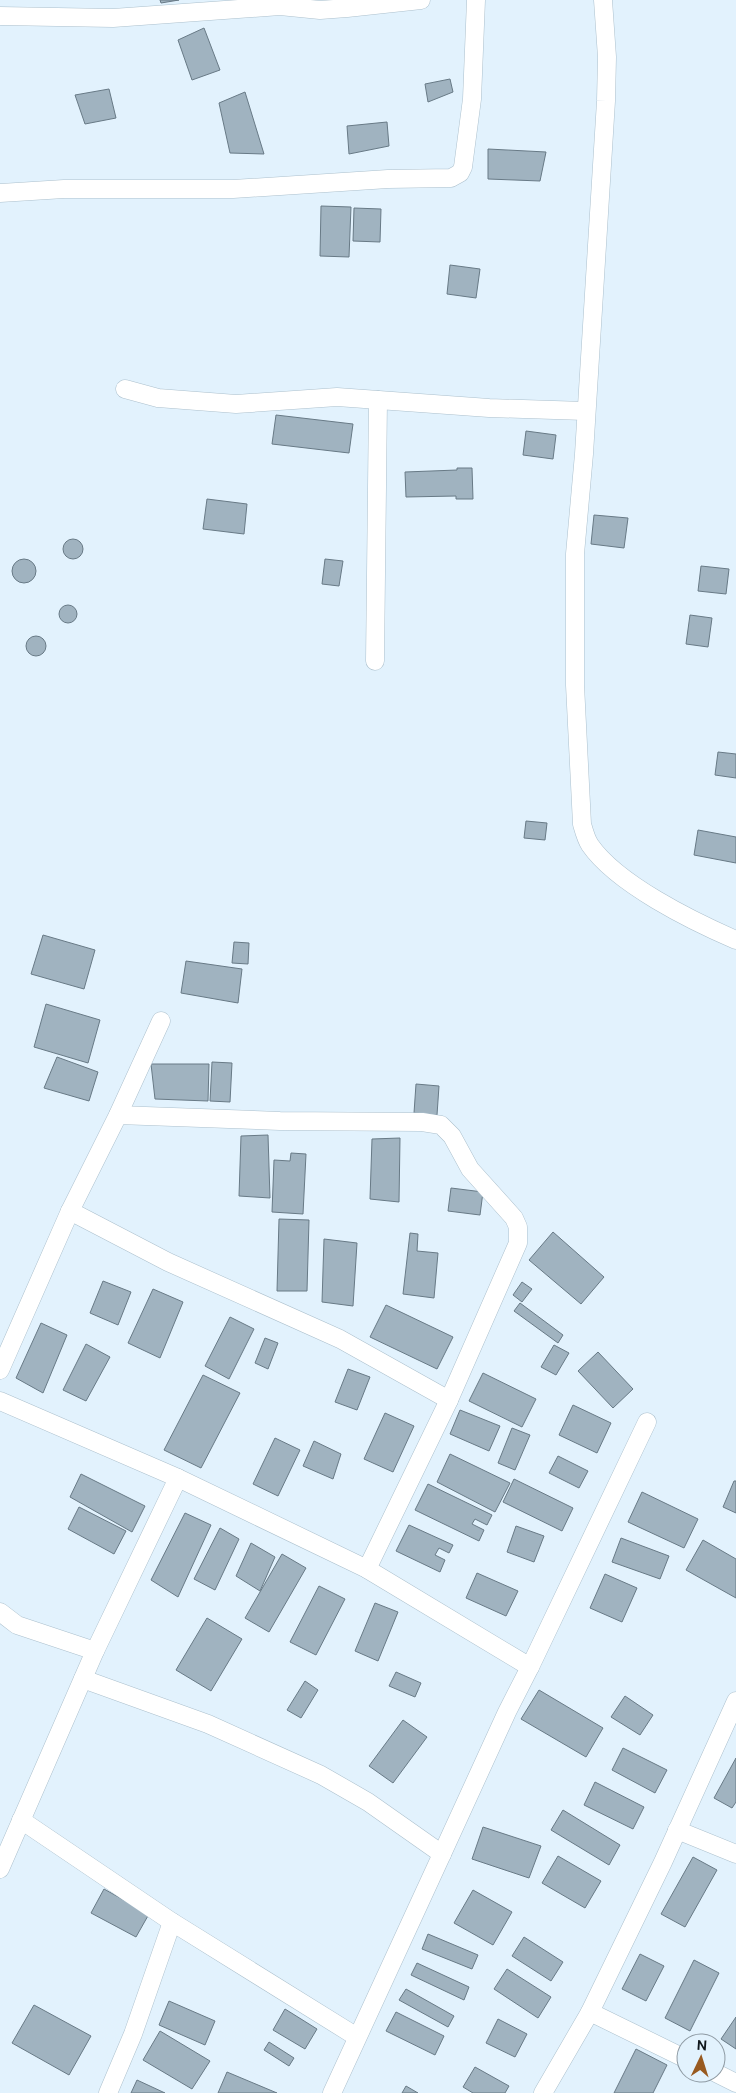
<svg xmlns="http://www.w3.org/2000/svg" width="736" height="2093" font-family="'DM Sans',sans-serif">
<rect width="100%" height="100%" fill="#e2f2fd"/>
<g fill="#a0b3c0" stroke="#687a86">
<polygon points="160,0 179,0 161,3"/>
<polygon points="204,28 220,70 192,80 178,40"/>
<polygon points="450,79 453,92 428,102 425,84"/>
<polygon points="109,89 116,118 85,124 75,95"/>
<polygon points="245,92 264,154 230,153 219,103"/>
<polygon points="387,122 389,146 349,154 347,126"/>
<polygon points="488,149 546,152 540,181 488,179"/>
<polygon points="321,206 351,207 349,257 320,256"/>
<polygon points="354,208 381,209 380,242 353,241"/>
<polygon points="450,265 480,269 476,298 447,294"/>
<polygon points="276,415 353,424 349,453 272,444"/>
<polygon points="526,431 556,435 553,459 523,455"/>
<polygon points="457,468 472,468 473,499 456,499 456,496 406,497 405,472 457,470"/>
<polygon points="207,499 247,504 244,534 203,529"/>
<polygon points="594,515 628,518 624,548 591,544"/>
<circle cx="73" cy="549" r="10"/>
<polygon points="325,559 343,561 339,586 322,584"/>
<circle cx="24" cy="571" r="12"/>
<polygon points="701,566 729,569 726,594 698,591"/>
<circle cx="68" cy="614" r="9"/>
<polygon points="690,615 712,618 708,647 686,644"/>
<circle cx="36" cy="646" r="10"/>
<polygon points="718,752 736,754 736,778 715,775"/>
<polygon points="526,821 547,823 545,840 524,838"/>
<polygon points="698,830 736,837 736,863 694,855"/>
<polygon points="43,935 95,950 84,989 31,974"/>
<polygon points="234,942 249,943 248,964 232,963"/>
<polygon points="186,961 242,969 238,1003 181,993"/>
<polygon points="46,1004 100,1020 88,1063 34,1047"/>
<polygon points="57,1057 98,1072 89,1101 44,1088"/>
<polygon points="212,1062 232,1063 230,1102 210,1101"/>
<polygon points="151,1064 209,1064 208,1101 155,1099"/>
<polygon points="416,1084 439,1086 437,1115 414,1113"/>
<polygon points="268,1135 270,1198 239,1196 241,1136"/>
<polygon points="400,1138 399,1202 370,1199 372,1139"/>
<polygon points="291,1153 306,1154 303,1214 272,1212 274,1160 290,1161"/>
<polygon points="451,1188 483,1192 480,1215 448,1211"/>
<polygon points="279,1219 309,1220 307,1291 277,1291"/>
<polygon points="553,1232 604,1277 581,1304 529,1260"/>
<polygon points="410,1233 418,1234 417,1251 438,1253 434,1298 403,1294"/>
<polygon points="324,1239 357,1243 353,1306 322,1302"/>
<polygon points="103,1281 131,1292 118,1325 90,1313"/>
<polygon points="522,1282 532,1289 522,1302 513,1295"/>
<polygon points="153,1289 183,1302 160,1358 128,1343"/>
<polygon points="520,1303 563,1335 558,1343 514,1311"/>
<polygon points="386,1305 453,1337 437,1369 370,1337"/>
<polygon points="230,1317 254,1329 229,1379 205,1366"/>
<polygon points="41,1323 67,1335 43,1393 16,1378"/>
<polygon points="265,1338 278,1343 268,1369 255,1363"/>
<polygon points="86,1344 110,1357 86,1401 63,1390"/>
<polygon points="554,1345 569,1353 556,1375 541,1367"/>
<polygon points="598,1352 633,1389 613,1408 578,1371"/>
<polygon points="348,1369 370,1377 357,1410 335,1402"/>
<polygon points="483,1373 536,1399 522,1427 469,1401"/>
<polygon points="203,1375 240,1393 201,1468 164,1450"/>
<polygon points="573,1405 611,1423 597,1453 559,1435"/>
<polygon points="460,1410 500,1426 489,1451 450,1434"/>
<polygon points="385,1413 414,1426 393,1472 364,1459"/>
<polygon points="512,1428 530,1435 515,1470 498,1463"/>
<polygon points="275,1438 300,1450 278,1496 253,1484"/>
<polygon points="314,1441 341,1454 333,1479 303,1466"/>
<polygon points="450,1454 510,1483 495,1512 437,1482"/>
<polygon points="558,1456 588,1471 579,1488 549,1473"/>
<polygon points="81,1474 145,1506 132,1532 70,1497"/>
<polygon points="514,1479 573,1508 562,1531 503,1502"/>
<polygon points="734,1481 736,1481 736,1513 723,1507"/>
<polygon points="428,1484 492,1515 487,1525 475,1519 472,1524 484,1530 479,1541 415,1510"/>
<polygon points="642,1492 698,1519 684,1548 628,1522"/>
<polygon points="79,1507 126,1531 114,1554 68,1529"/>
<polygon points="185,1513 211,1525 178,1597 151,1580"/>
<polygon points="409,1525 453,1545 449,1553 439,1548 435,1555 445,1560 440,1572 396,1551"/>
<polygon points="516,1526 544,1536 534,1562 507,1552"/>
<polygon points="220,1528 239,1539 215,1590 194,1579"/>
<polygon points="621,1538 669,1556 660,1579 612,1562"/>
<polygon points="703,1540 736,1559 736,1598 686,1570"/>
<polygon points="251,1543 275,1557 260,1591 236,1576"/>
<polygon points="282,1554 306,1568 269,1632 245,1618"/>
<polygon points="477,1573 518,1591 506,1616 466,1598"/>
<polygon points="605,1574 637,1588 622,1622 590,1608"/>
<polygon points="319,1586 345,1599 316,1655 290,1642"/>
<polygon points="375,1603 398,1612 378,1661 355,1651"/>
<polygon points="207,1618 242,1639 211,1691 176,1670"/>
<polygon points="396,1672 421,1683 415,1697 389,1686"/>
<polygon points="305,1681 318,1690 301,1718 287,1710"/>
<polygon points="539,1690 603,1728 586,1757 521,1719"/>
<polygon points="625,1696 653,1715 640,1735 611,1717"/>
<polygon points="403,1720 427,1737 393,1783 369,1766"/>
<polygon points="623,1748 667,1770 655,1793 612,1770"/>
<polygon points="736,1758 736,1802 732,1808 714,1798"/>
<polygon points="595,1782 644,1807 633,1829 584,1805"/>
<polygon points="563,1810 620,1845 609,1865 551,1830"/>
<polygon points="483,1827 541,1846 529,1878 472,1859"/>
<polygon points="558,1856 601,1881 585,1908 542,1883"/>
<polygon points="693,1857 717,1870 685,1927 661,1914"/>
<polygon points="104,1889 149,1914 136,1937 91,1913"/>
<polygon points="473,1890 512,1912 493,1945 454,1923"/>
<polygon points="428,1934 478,1955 472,1969 422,1949"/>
<polygon points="524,1937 563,1962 551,1981 512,1956"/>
<polygon points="640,1954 664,1966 646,2001 622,1989"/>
<polygon points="694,1960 719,1973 690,2031 665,2018"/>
<polygon points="417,1963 469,1987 464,2000 411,1975"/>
<polygon points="507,1969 551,1997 538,2018 494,1989"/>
<polygon points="406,1989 454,2016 448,2027 399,2000"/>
<polygon points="169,2001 215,2021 205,2045 159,2025"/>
<polygon points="34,2005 91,2036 69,2075 12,2043"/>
<polygon points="285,2009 317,2029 305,2049 273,2030"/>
<polygon points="396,2012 444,2036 435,2055 386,2031"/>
<polygon points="736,2017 736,2049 721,2039"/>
<polygon points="498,2019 527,2034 515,2057 486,2043"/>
<polygon points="160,2031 210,2061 192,2089 143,2060"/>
<polygon points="269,2042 294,2058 289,2066 264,2050"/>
<polygon points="636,2049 667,2065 653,2093 614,2093"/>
<polygon points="475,2067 509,2086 505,2093 473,2093 463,2087"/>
<polygon points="227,2072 277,2093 218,2093"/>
<polygon points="137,2080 165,2093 131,2093"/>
<polygon points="406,2086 418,2093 402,2093"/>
</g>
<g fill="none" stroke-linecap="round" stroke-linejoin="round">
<defs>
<g id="street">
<path d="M603,0L607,57L606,101L584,454L575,554V685L582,824C584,831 586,839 590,845C617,884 692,921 736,940"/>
<polyline points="0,16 113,18 280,6 320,10 347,8 421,0"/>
<polyline points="0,193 64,189 233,189 388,179 451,178 460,173 463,167 472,99 476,0"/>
<polyline points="125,389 158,398 236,404 337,397 489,408 585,411"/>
<polyline points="375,661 378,400"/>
<polyline points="118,1115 280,1121 422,1122 441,1125 452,1136 470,1169 514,1218 518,1227 518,1243 449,1400 367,1569"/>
<polyline points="70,1211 168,1262 340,1339 449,1400"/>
<polyline points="0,1370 70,1211 118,1115 161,1021"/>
<polyline points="0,1401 178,1478 367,1569 530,1667"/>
<polyline points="0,1612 17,1625 95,1651"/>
<polyline points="83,1679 208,1724 321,1775 368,1802 442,1854 507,1712 530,1667 647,1422"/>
<polyline points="21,1820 172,1922 357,2037"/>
<polyline points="677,1830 736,1854"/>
<polyline points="0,1869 95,1651 178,1478"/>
<polyline points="590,2012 686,2059"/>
<polyline points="716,2073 736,2083"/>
<polyline points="108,2093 133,2034 172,1922"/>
<polyline points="332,2093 442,1854"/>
<polyline points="543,2093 590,2012 663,1862 736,1701"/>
</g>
</defs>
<use href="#street" stroke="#acc0cd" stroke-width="19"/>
<use href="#street" stroke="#fff" stroke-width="18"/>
</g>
<g transform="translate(701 2058) rotate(4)"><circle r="24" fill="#e2f2fd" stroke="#8e9aa3"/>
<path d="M0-4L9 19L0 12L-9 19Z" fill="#985a20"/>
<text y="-8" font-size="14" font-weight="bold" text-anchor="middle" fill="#0f161b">N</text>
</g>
</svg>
